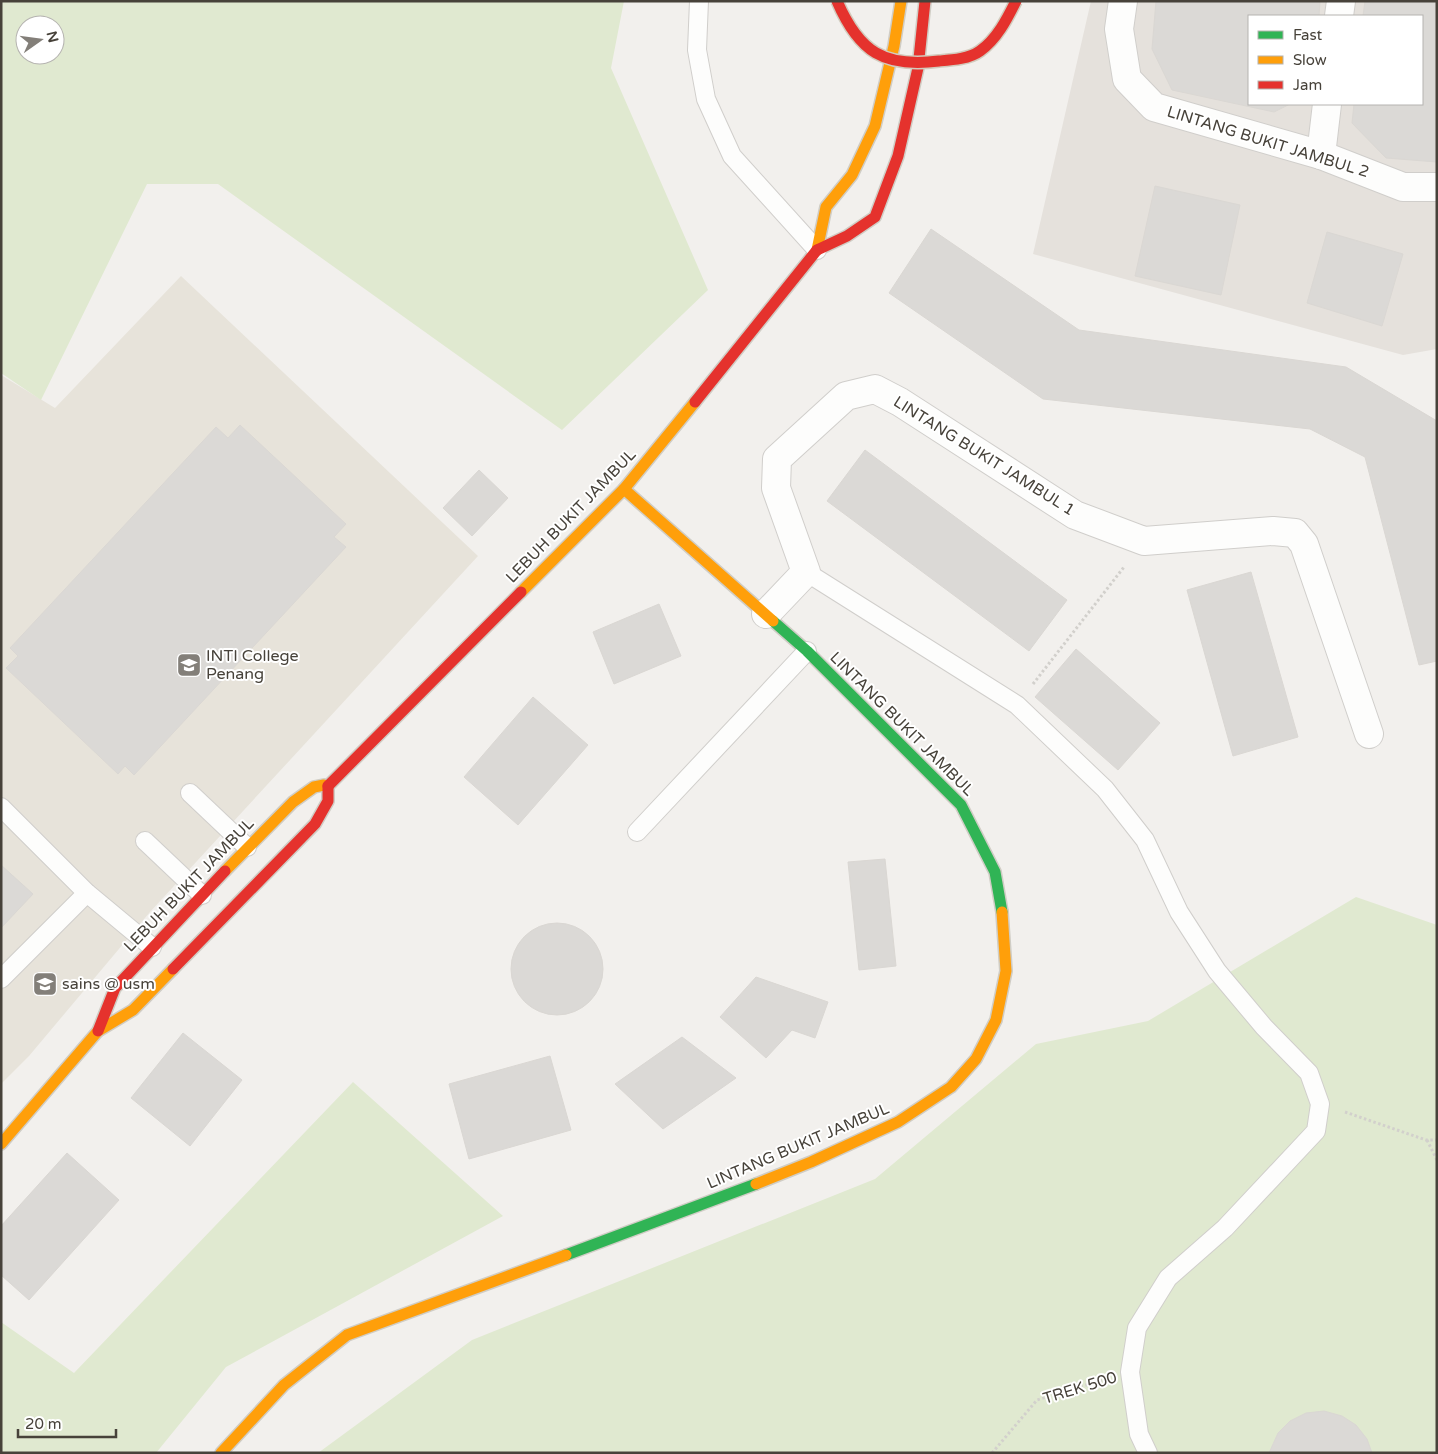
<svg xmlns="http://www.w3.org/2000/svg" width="1438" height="1454" font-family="'Varela Round',sans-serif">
<rect width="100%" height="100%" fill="#f2f0ed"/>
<path fill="#e5e1dc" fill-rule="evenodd" d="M1091,1H1437V349L1403,355L1033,254ZM1249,16H1422V104H1249Z"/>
<polygon fill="#e7e3da" points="181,276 478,556 150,912 29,1056 1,1084 1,375 55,408"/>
<g fill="#e0e9d0" fill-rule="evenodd">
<path d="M1,1H624L611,68L708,290L562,430L218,184H147L41,400L1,373ZM25,25H55V55H25Z"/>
<polygon points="1356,897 1437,925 1437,1453 318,1453 472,1340 875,1179 1036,1044 1148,1021"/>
<polygon points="353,1082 503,1216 226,1367 156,1453 1,1453 1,1322 74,1373"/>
</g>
<g fill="#dbd9d6" stroke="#dad7d3">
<polygon points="1156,1 1320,1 1319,16 1249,16 1249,104 1290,104 1274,112 1172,90 1152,49"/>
<polygon points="1365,1 1437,1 1437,162 1386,158 1352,123 1354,104 1422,104 1422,16 1363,16"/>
<polygon points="1155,186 1240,205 1221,295 1135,276"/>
<polygon points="931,229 1079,330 1346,367 1437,421 1437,661 1419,665 1365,457 1310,429 1043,399 889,293"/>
<polygon points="1327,232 1403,254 1382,326 1307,303"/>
<polygon points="240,425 346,524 334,537 346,547 134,775 125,766 118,774 6,668 18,656 10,648 216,427 228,438"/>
<polygon points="865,450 1067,600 1029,651 827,501"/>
<polygon points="479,470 508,498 472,536 443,508"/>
<polygon points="1251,572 1298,737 1233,756 1187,590"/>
<polygon points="659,604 681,656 614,684 593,632"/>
<polygon points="1076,649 1160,723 1118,770 1035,697"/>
<polygon points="533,697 588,745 518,825 464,777"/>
<polygon points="885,859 896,966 859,970 848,862"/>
<polygon points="1,865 33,894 1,928"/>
<circle cx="557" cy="969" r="46"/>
<polygon points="756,977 828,1002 815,1038 792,1030 766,1058 720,1017"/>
<polygon points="183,1033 242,1080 190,1146 131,1098"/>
<polygon points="682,1037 736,1078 663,1129 615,1084"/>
<polygon points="550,1056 571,1130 469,1159 449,1084"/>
<polygon points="67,1153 119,1200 29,1300 1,1275 1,1226"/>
<polygon points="1324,1411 1342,1416 1356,1425 1367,1439 1372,1453 1269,1453 1278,1433 1290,1421 1306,1413"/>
</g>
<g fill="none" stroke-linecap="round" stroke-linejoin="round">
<defs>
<g id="lane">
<polyline points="699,1 697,50 706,99 732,156 817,250"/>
<polyline points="806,572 1017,705 1105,789 1145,840 1179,912 1217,971 1264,1027 1309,1073 1320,1104 1316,1131 1225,1228 1168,1278 1137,1328 1130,1372 1139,1434 1148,1453"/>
<polyline points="190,793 247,847"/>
<polyline points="1,807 87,893 152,947"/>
<polyline points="637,832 807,651"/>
<polyline points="145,841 202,895"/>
<polyline points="1,979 87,893"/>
</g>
<g id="street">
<polyline points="1123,1 1119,29 1127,79 1154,107 1321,155 1403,187 1437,187"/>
<polyline points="1339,16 1341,1"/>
<polyline points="1321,155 1327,104"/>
<polyline points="766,614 806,572 776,488 777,459 846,396 875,389 900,402 1075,515 1144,541 1273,531 1295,533 1304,544 1369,734"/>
</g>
<g id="fast">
<polyline points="773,621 807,651 961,805 995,872 1002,912"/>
<polyline points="566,1255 756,1184"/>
</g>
<g id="slow">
<polyline points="817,250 826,207 852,175 875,126 894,46 901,1"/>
<polyline points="624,489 773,621"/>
<polyline points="521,592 624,489 695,402"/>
<polyline points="225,871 293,802 314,787 324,785 328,786"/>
<polyline points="1,1144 98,1031 133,1010 173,969"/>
<polyline points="756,1184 811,1162 898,1122 951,1087 976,1059 996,1020 1006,971 1002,912"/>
<polyline points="221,1453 284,1385 347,1335 566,1255"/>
</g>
<g id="jam">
<polyline points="817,250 847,236 875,217 898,156 918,68 925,1"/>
<polyline points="695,402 817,250"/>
<polyline points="328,786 521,592"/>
<polyline points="173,969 315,824 328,801 328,786"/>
<polyline points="98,1031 115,988 225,871"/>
</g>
</defs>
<use href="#lane" stroke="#d0cecb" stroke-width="20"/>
<use href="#street" stroke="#d0cecb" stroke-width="30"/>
<use href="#fast" stroke="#d0cdc5" stroke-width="14"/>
<use href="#slow" stroke="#d0cdc5" stroke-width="14"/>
<use href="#jam" stroke="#d0cdc5" stroke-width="14"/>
<g stroke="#d2d0cc" stroke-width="3" stroke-dasharray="2.5 2.5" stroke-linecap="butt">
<polyline points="1033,684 1124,567"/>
<polyline points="1345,1112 1426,1140 1437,1140"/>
<polyline points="1427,1140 1437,1160"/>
<polyline points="992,1453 1037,1400 1106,1379"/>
</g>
<use href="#lane" stroke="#fdfdfc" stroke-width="18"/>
<use href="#street" stroke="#fdfdfc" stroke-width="28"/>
<use href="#fast" stroke="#30b455" stroke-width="11"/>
<use href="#slow" stroke="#ff9f0a" stroke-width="11"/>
<use href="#jam" stroke="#e5322d" stroke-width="11"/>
<defs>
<path id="jam-bridge" d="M837,1C859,52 884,68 939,61C952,60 969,59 980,51C997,39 1007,19 1016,1"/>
</defs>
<use href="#jam-bridge" stroke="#d2cbbd" stroke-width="14" stroke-linecap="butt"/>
<use href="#jam-bridge" stroke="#e5322d" stroke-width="11"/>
</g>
<defs>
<symbol id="university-square" viewBox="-11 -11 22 22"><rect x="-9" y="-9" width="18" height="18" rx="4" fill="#837f79" stroke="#fff"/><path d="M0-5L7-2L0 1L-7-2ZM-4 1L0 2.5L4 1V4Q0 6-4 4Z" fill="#fff"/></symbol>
</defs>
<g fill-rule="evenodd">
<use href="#university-square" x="175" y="651" width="28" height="28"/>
<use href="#university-square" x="31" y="970" width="28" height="28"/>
</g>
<g text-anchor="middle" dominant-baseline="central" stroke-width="4" stroke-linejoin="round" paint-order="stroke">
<g font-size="16" fill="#47423a" stroke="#fff">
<text transform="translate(1268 142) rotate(17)">LINTANG BUKIT JAMBUL 2</text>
<text transform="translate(984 456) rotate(32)">LINTANG BUKIT JAMBUL 1</text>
<text transform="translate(571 516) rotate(-46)">LEBUH BUKIT JAMBUL</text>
<text transform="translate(902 724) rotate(45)">LINTANG BUKIT JAMBUL</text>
<text transform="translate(189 885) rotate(-46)">LEBUH BUKIT JAMBUL</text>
<text transform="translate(798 1146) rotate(-23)">LINTANG BUKIT JAMBUL</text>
<text transform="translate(1080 1388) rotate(-17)">TREK 500</text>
</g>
<g font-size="16" fill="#47423a" stroke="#fff" text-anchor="start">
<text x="206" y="656">INTI College<tspan x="206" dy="18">Penang</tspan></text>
<text x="62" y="984">sains @ usm</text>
</g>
</g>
<rect width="1438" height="1454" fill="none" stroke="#47423a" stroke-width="5"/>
<rect x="1248" y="15" width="175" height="90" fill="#ffffff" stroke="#b5b3b0"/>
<rect x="1258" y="31" width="25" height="8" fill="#30b455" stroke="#b5b3b0"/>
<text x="1293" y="40" font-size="15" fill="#47423a">Fast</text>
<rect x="1258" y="56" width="25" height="8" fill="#ff9f0a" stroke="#b5b3b0"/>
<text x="1293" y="65" font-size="15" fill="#47423a">Slow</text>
<rect x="1258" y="81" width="25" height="8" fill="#e5322d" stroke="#b5b3b0"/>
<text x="1293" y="90" font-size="15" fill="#47423a">Jam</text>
<g transform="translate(40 40) rotate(76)"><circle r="24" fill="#ffffff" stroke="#b5b3b0"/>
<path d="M0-4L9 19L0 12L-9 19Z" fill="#837f79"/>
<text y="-8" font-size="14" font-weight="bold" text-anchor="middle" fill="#47423a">N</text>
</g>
<path d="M18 1429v8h98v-8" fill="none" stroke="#47423a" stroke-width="2.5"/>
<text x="25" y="1429" font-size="15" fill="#47423a" stroke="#ffffff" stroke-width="4" paint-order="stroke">20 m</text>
</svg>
